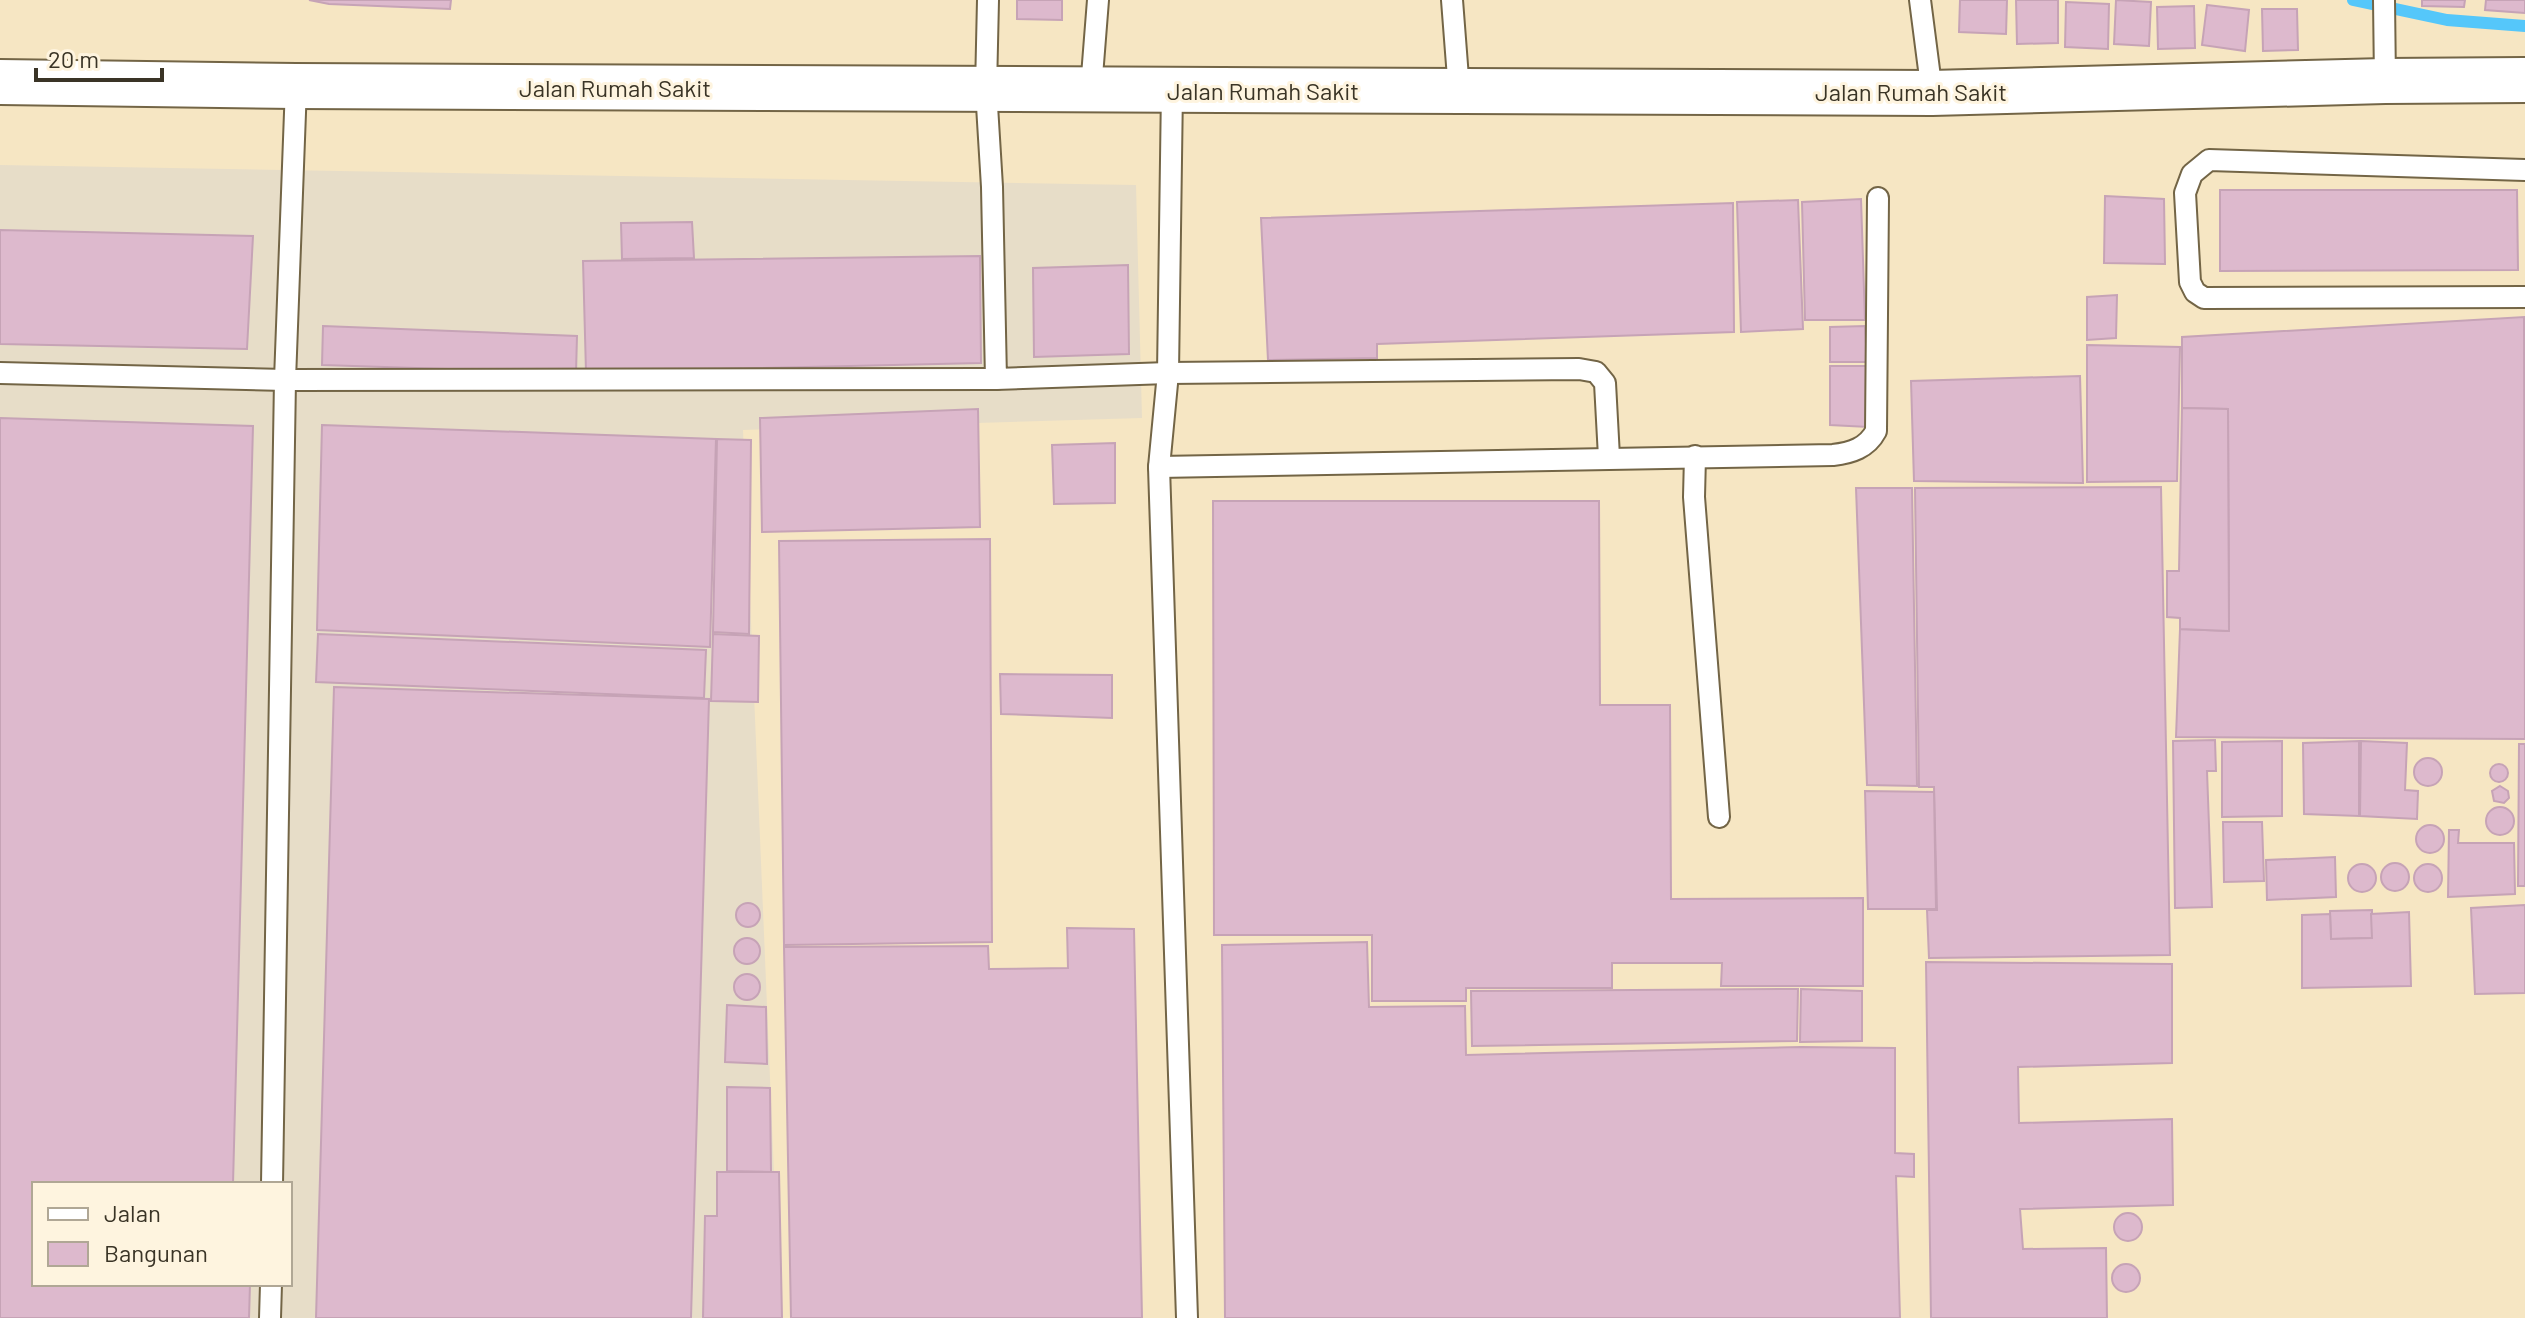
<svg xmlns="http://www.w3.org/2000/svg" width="2525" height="1318" font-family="Barlow,sans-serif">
<rect width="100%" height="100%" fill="#f6e6c3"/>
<path fill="#e7ddc8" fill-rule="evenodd" d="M0,165L1136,185L1142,418L743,430L780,1318H0ZM34,1184H290V1284H34Z"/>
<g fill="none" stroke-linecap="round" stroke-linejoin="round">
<polyline stroke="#55c7fa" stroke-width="12" points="2353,0 2447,20 2525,26"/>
</g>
<g fill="#ddb9cd" stroke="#c6a3b6" stroke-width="2">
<polygon points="309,0 451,0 450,9 329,4"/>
<polygon points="1017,0 1062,0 1062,20 1017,19"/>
<polygon points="1960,0 2007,0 2006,34 1959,32"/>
<polygon points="2016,0 2058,0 2058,43 2017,44"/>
<polygon points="2116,0 2151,2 2149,46 2114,44"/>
<polygon points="2422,0 2465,0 2464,7 2422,6"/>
<polygon points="2486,0 2525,0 2525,13 2485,10"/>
<polygon points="2066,2 2109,4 2108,49 2065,47"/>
<polygon points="2207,5 2249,10 2245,51 2202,45"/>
<polygon points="2194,6 2195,48 2158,49 2157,7"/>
<polygon points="2262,9 2297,9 2298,50 2263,51"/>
<polygon points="2220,190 2517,190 2518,270 2220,271"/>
<polygon points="2105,196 2164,199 2165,264 2104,263"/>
<polygon points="1861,199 1865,320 1805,320 1802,202"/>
<polygon points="1798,200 1803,329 1741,332 1737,202"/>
<polygon points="1733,203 1734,332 1377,344 1377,358 1268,360 1261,218"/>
<polygon points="692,222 694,258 622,259 621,223"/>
<polygon points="0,230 253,236 247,349 0,344"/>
<polygon points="980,256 981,363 586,372 583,261"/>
<polygon points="1128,265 1129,354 1034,357 1033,268"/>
<polygon points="2117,295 2116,338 2087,340 2087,297"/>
<polygon points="2524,317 2525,739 2176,737 2180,629 2229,631 2228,409 2182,408 2182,337"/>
<polygon points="323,326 577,336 576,373 322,365"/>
<polygon points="1865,326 1867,362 1830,362 1830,327"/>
<polygon points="2087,345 2180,347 2177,481 2087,482"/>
<polygon points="1830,366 1867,366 1868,427 1830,425"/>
<polygon points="2080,376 2083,483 1914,481 1911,381"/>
<polygon points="2182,408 2228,409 2229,631 2180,629 2180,618 2167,617 2167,571 2179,571"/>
<polygon points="978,409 980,527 762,532 760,418"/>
<polygon points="0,418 253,426 233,1184 34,1184 34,1284 250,1284 249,1318 0,1318"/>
<polygon points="322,425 716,439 710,647 317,630"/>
<polygon points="717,439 751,440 749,634 713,632"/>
<polygon points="1115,443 1115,503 1054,504 1052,445"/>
<polygon points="2161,487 2170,955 1929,958 1927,910 1937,910 1934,787 1919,787 1915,488"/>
<polygon points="1856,488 1912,488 1917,786 1867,785"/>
<polygon points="1213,501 1599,501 1600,705 1670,705 1671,899 1863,898 1863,986 1721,986 1722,963 1612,963 1612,988 1466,988 1466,1001 1372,1001 1372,935 1214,935"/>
<polygon points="990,539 992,942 784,945 779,541"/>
<polygon points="318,634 706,650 704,698 316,682"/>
<polygon points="713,634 759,636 758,702 711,701"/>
<polygon points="1000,674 1112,675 1112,718 1001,714"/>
<polygon points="334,687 709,699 691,1318 316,1318"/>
<polygon points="2215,740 2216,771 2207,771 2212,907 2175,908 2173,741"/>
<polygon points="2282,741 2282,816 2222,817 2222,742"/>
<polygon points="2359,741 2359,816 2304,814 2303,743"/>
<polygon points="2361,741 2407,743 2405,790 2418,791 2417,819 2360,816"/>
<polygon points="2519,744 2525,744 2525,886 2518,886"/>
<circle cx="2428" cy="772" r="14"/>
<circle cx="2499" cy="773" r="9"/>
<polygon points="2500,786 2508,791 2509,798 2504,803 2494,801 2492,791"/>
<polygon points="1865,791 1934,792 1936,909 1868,909"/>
<circle cx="2500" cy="821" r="14"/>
<polygon points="2223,822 2262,822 2264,881 2224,882"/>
<circle cx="2430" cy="839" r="14"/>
<polygon points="2449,830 2459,830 2458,843 2514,843 2515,894 2448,897"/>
<polygon points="2335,857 2336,897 2267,900 2266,860"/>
<circle cx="2395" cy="877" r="14"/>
<circle cx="2428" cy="878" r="14"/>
<circle cx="2362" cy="878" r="14"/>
<circle cx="748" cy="915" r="12"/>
<polygon points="2525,905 2525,993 2475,994 2471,908"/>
<polygon points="2372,910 2372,938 2331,939 2330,911"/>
<polygon points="2409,912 2411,986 2302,988 2302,915 2330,914 2331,939 2372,938 2371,914"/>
<polygon points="1067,928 1134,929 1142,1318 791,1318 784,947 988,946 989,969 1068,968"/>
<circle cx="747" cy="951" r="13"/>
<polygon points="1367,942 1369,1007 1465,1006 1466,1055 1801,1047 1895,1048 1895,1153 1914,1154 1914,1177 1896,1176 1900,1318 1225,1318 1222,945"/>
<polygon points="1926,962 2172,964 2172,1063 2018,1067 2019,1123 2172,1119 2173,1205 2020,1209 2023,1249 2106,1248 2107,1318 1931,1318"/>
<circle cx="747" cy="987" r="13"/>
<polygon points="1798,989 1797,1041 1472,1046 1471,991"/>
<polygon points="1801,989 1862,991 1862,1041 1800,1042"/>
<polygon points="727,1005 766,1007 767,1064 725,1062"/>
<polygon points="727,1087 770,1088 771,1172 727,1171"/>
<polygon points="717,1172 779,1172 782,1318 703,1318 705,1216 717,1216"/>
<circle cx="2128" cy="1227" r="14"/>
<circle cx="2126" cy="1278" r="14"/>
</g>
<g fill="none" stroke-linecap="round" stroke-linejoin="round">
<defs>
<g id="lane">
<polyline points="988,0 986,89 992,187 996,379 1168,373 1579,369 1596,372 1605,383 1609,457"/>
<polyline points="1452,0 1459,91"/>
<polyline points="1920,0 1932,93"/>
<polyline points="2384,0 2385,81"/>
<polyline points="1091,89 1098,0"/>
<polyline points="1172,89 1168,373 1159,467 1187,1318"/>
<polyline points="2525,170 2209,160 2192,174 2185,193 2190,282 2195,292 2204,298 2525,297"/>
<polyline points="0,373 285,380 996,379"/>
<polyline points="1695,456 1694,497 1719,817"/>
<path d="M1159,467L1833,455C1851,453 1867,448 1876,431L1878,198"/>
<polyline points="272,1184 285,380 296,86"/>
<polyline points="270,1318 271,1284"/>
</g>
<polyline id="primary" points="0,82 296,86 1932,93 2385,81 2525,80"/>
</defs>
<use href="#lane" stroke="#736546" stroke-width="24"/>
<use href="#primary" stroke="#736546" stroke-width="48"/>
<use href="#lane" stroke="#fff" stroke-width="20"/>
<use href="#primary" stroke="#fff" stroke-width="44"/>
</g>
<g text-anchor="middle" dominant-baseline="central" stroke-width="6" stroke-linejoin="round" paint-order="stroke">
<g font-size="24" fill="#3a3426" stroke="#fef4df">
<text x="615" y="87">Jalan Rumah Sakit</text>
<text x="1263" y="90">Jalan Rumah Sakit</text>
<text x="1911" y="91">Jalan Rumah Sakit</text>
</g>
</g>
<rect x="32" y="1182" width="260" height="104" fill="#fef4df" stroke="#b0a795" stroke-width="2"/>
<rect x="48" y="1208" width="40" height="12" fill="#ffffff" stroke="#b0a795" stroke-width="2"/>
<text x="104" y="1222" font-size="24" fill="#3a3426">Jalan</text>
<rect x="48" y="1242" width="40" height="24" fill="#ddb9cd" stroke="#b0a795" stroke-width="2"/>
<text x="104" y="1262" font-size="24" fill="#3a3426">Bangunan</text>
<path d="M36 68v12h126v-12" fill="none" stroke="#3a3426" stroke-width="4"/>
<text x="48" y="68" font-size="24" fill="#3a3426" stroke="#fef4df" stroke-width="6" paint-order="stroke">20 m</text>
</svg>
